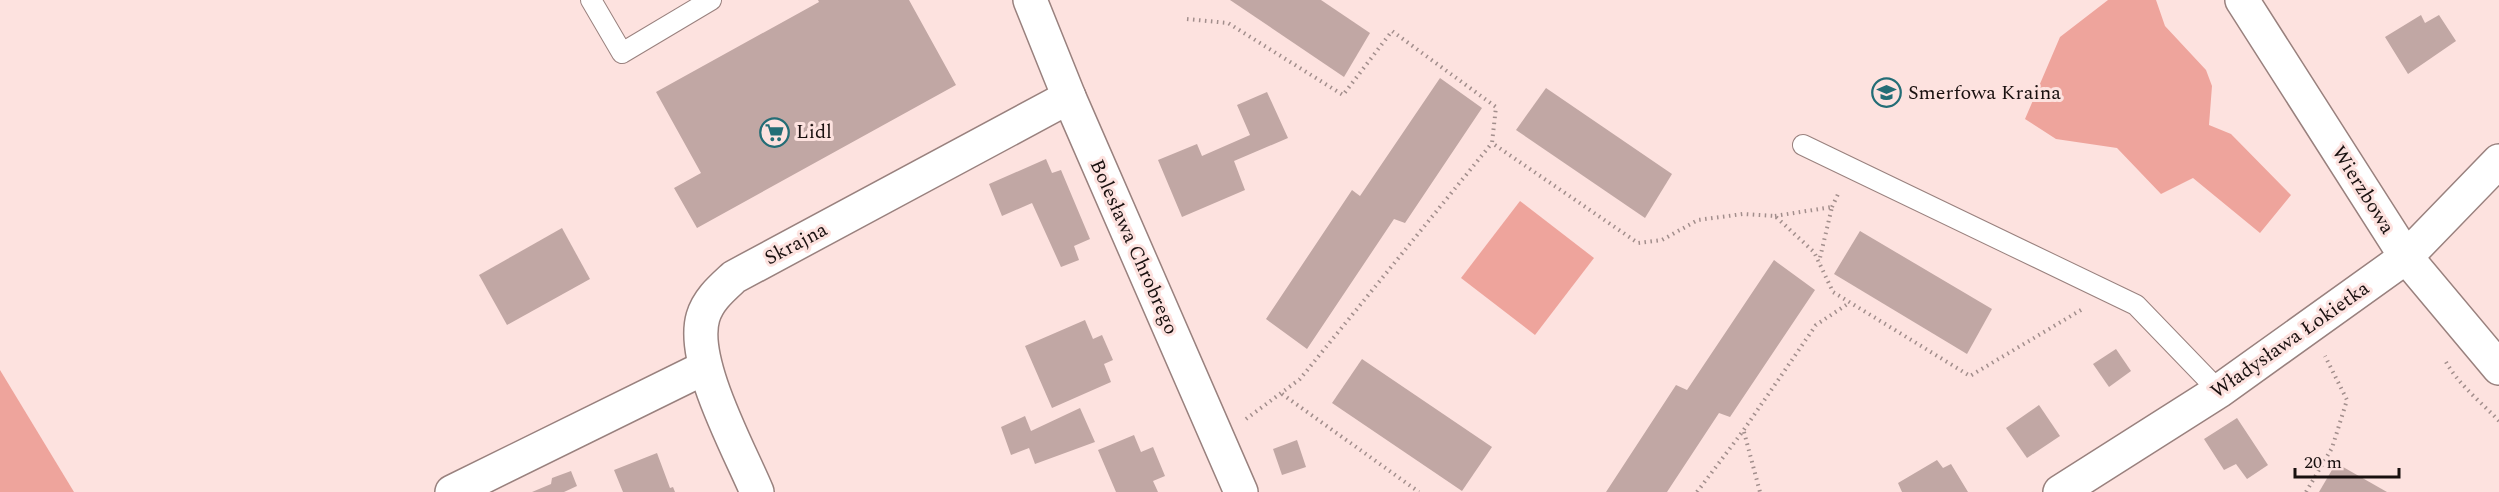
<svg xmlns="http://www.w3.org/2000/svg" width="2499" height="492" font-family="Spectral,serif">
<rect width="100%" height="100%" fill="#fde2df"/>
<g fill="#eea49c">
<polygon points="2108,0 2156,0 2165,26 2206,70 2212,86 2209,125 2231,134 2291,195 2260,233 2193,178 2161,194 2117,148 2056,139 2025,119 2060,37"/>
<polygon points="1520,201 1594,258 1535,335 1461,278"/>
<polygon points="0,370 74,492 0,492"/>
</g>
<g fill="#c1a7a4">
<polygon points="818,0 909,0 956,85 697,228 674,188 701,173 656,92 819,2"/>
<polygon points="1230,0 1321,0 1370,33 1344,77"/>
<polygon points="2421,15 2425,23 2439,15 2456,41 2408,74 2385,37"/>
<polygon points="1440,78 1482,108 1405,223 1394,219 1307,349 1266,319 1352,190 1360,196"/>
<polygon points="1546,88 1672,174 1645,218 1516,130"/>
<polygon points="1267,92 1288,138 1234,161 1245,190 1182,217 1158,160 1197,144 1202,156 1250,135 1237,105"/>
<polygon points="1046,159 1052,173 1061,170 1090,239 1074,246 1079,260 1061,267 1032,203 1002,216 989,184"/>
<polygon points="562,228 590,279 507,325 479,275"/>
<polygon points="1860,231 1992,309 1967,354 1834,274"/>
<polygon points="1774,260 1815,290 1730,417 1719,413 1667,492 1606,492 1676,385 1687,390"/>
<polygon points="1085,320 1093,339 1102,335 1113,360 1104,364 1111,382 1052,408 1025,346"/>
<polygon points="2116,349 2131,371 2109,387 2093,364"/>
<polygon points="1362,359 1492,447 1462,491 1332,403"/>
<polygon points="2039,405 2060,436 2027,458 2006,428"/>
<polygon points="1080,408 1095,442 1035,464 1029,448 1011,455 1001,427 1025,416 1031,431"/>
<polygon points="2237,418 2268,465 2247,479 2236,464 2224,470 2204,439"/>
<polygon points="1134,435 1141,452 1153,447 1165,476 1153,481 1158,492 1116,492 1098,450"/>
<polygon points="1297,440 1306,467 1282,475 1273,449"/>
<polygon points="657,453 670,488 673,487 675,492 623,492 614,470"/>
<polygon points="1937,460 1943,468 1951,464 1968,492 1902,492 1898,483"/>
<polygon points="2336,463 2387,492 2319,492"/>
<polygon points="571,471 577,486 564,492 532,492 551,484 552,478"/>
</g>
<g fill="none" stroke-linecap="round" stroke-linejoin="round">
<defs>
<g id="lane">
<polyline points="591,0 622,53 711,0"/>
<polyline points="1803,145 2136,305 2219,391"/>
</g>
<g id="street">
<polyline points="1030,0 1069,97 1241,492"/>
<polyline points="2242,0 2406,257 2499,368"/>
<polyline points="452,492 704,368"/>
<path d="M757,492C739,449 690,361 703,317C708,300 721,289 734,277L1069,97"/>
<polyline points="2060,492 2219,391 2406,257 2499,161"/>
</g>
</defs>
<use href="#lane" stroke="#99817e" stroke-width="22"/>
<use href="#street" stroke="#99817e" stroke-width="36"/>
<g stroke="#a28e8c" stroke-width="4" stroke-dasharray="1.5 4.5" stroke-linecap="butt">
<polyline points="1187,19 1228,23 1343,95 1392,31 1496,107 1492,143 1638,243 1662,240 1698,220 1743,214 1775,216 1814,252 1833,292 1970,376 2081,310"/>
<polyline points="1832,207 1839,192"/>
<polyline points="1775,216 1832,207 1819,262"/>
<path d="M2446,362C2459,385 2481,402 2499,421"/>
<polyline points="1282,394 1419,492"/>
<polyline points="1246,419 1300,379 1492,143"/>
<polyline points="1744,432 1760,492"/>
<polyline points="1697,492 1743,431 1816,325 1849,303"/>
<polyline points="2306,492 2332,448 2347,400 2325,356"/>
</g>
<use href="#lane" stroke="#fff" stroke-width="20"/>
<use href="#street" stroke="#fff" stroke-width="33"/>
</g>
<defs>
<symbol id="school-ring" viewBox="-11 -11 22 22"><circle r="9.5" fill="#fde2df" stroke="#236d76" stroke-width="1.5"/><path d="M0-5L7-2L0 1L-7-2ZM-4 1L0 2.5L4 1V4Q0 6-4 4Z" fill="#236d76"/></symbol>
<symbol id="supermarket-ring" viewBox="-11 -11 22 22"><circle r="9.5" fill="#fde2df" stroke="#236d76" stroke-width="1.5"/><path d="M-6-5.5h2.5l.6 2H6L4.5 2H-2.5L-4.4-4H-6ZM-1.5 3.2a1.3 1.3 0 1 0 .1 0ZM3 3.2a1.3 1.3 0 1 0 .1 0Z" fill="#236d76"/></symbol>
</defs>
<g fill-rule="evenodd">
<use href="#school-ring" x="1870" y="76" width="33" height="33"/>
<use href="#supermarket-ring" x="758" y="116" width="33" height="33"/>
</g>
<g text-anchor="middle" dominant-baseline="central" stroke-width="6" stroke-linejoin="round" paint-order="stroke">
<g font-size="20" fill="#19100f" stroke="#fde2df" text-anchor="start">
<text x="1908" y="93">Smerfowa Kraina</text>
<text x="796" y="132">Lidl</text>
</g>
<g font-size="20" fill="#19100f" stroke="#fde2df">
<text transform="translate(2363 190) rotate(58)">Wierzbowa</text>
<text transform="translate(796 244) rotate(-28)">Skrajna</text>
<text transform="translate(1134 247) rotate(66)">Bolesława Chrobrego</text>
<text transform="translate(2290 340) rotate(-35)">Władysława Łokietka</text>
</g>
</g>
<path d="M2295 468v9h104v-9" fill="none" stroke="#19100f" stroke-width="3"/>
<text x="2304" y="468" font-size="18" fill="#19100f" stroke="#fde2df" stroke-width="4.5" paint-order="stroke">20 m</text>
</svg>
